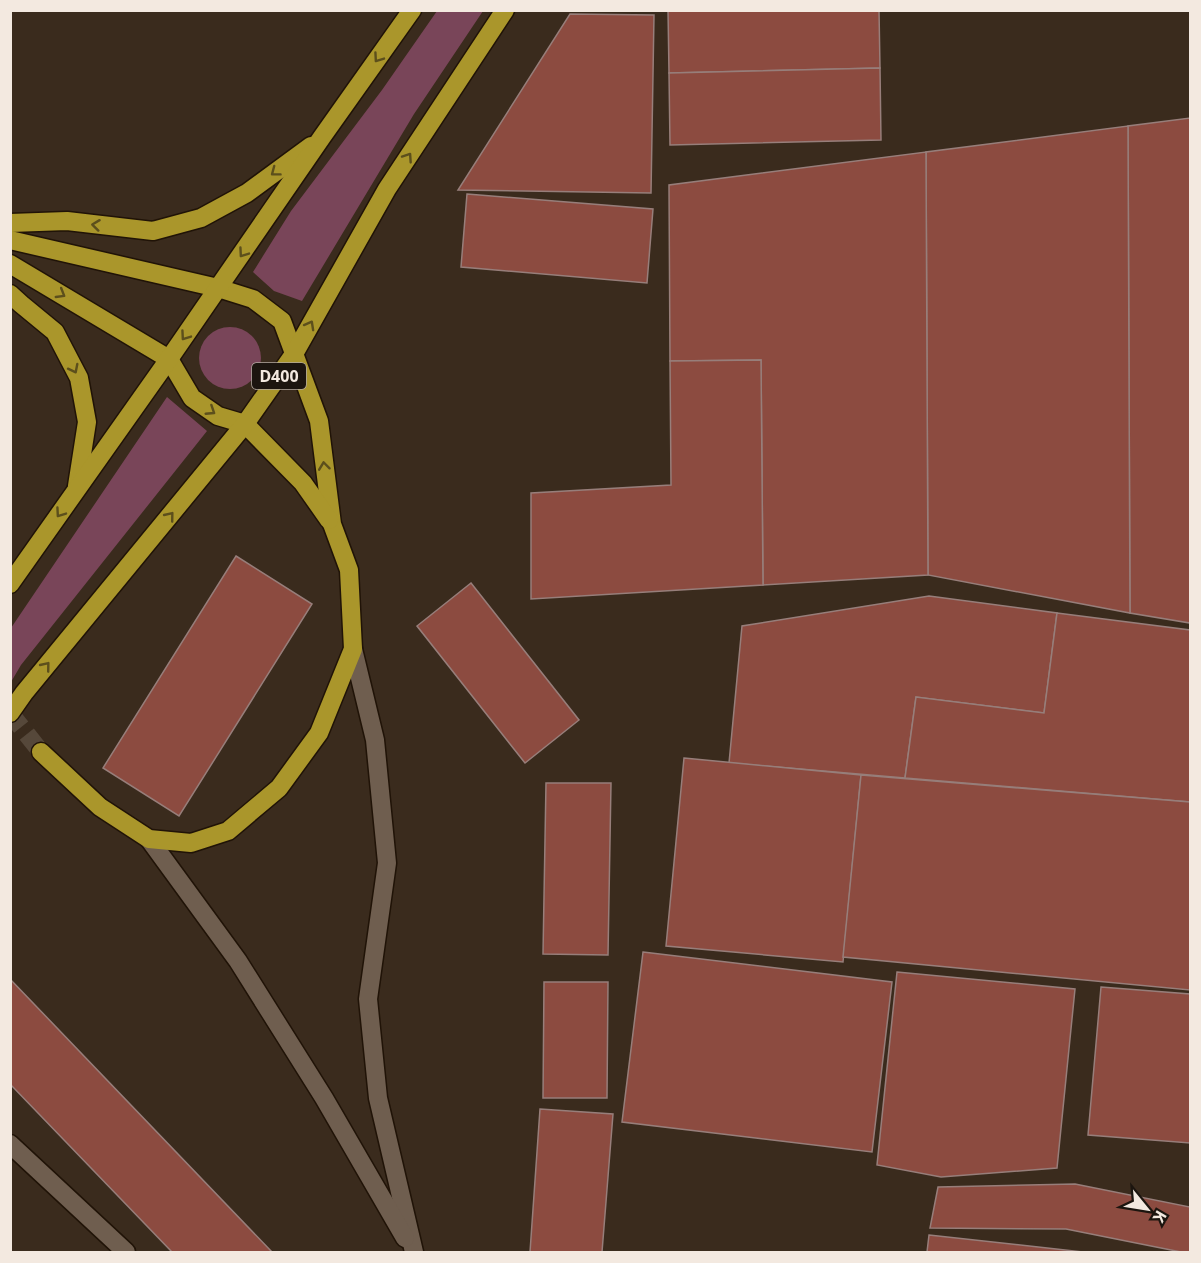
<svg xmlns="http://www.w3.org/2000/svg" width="1201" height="1263" font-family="'Noto Sans',sans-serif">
<rect width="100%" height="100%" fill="#3a2b1d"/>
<g fill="#794559">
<polygon points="437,11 483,11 414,114 302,301 274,291 253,272 291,211 382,90"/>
<circle cx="230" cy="358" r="31"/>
<polygon points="167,397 207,431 21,665 11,682 11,628"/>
</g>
<g fill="#8c4b40" stroke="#977e7a" stroke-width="1.5">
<polygon points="668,10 879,10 880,68 669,73"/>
<polygon points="570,14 654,15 651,193 458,190"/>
<polygon points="880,68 881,140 670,145 669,73"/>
<polygon points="1190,118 1190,623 1130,613 1128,126"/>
<polygon points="1128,126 1130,613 928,575 926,152"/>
<polygon points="926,152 928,575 763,585 761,360 670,361 669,185"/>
<polygon points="467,194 653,209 647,283 461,267"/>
<polygon points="761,360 763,585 531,599 531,493 671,485 670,361"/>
<polygon points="236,556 312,604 179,816 103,768"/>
<polygon points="471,583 579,720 525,763 417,626"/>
<polygon points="929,596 1057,613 1044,713 916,697 905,778 729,763 742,626"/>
<polygon points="1057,613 1190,630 1190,802 905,778 916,697 1044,713"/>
<polygon points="684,758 861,775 843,962 666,946"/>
<polygon points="861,775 1190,802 1190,990 843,957"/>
<polygon points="546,783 611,783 608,955 543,954"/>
<polygon points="643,952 892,982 872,1152 622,1122"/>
<polygon points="897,972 1075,989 1057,1168 941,1177 877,1165"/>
<polygon points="10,979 272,1252 172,1252 10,1084"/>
<polygon points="544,982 608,982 607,1098 543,1098"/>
<polygon points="1101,987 1190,994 1190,1143 1088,1135"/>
<polygon points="540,1109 613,1114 602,1252 530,1252"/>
<polygon points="1075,1184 1190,1207 1190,1252 1181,1252 1066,1229 930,1228 938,1187"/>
<polygon points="929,1235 1083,1252 927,1252"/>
</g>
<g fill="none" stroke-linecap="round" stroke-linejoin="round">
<polyline stroke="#56483a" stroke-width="18" stroke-dasharray="18 9" stroke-linecap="butt" points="10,713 41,752"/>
<defs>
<g id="minor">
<polyline points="353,649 375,740 387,863 368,999 378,1098 414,1252"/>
<polyline points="149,839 238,961 324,1098 405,1238"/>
<polyline points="10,1144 126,1252"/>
</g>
<g id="highway">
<polyline points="10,223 67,221 153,231 201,218 247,193 311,146"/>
<polyline points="10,240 218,288 253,299 282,321 319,421 332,524 349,570 353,649 319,733 279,788 228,831 191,843 149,839 100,807 41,752"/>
<polyline points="10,264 169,359 192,398 218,416 245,424 303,483 329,520"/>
<polyline points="10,294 21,304 55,332 79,378 87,422 77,486"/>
<polyline points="10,584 169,359 322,137 412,10"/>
<polyline points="10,713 24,693 245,424 294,354 387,189 505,10"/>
</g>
</defs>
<use href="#minor" stroke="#201307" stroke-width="21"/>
<use href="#highway" stroke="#201307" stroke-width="21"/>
<use href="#minor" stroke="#6f5e4f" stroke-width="18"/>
<use href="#highway" stroke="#aa962b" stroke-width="18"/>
</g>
<defs><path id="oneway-chevron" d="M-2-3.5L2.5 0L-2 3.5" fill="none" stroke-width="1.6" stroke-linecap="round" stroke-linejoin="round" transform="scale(1.5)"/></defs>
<g stroke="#5c4f1c">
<use href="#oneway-chevron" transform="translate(378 58) rotate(125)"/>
<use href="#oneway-chevron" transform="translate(408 157) rotate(-56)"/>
<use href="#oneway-chevron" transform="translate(275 172) rotate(143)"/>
<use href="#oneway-chevron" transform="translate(96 225) rotate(-173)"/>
<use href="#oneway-chevron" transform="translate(243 253) rotate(125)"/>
<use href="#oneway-chevron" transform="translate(61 294) rotate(31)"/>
<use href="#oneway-chevron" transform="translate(310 325) rotate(-61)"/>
<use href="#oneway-chevron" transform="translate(185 336) rotate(125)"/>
<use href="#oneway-chevron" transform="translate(74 369) rotate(63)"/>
<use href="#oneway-chevron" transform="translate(211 411) rotate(33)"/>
<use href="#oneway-chevron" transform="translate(324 466) rotate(-97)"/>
<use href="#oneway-chevron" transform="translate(60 513) rotate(125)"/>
<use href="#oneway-chevron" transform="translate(170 516) rotate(-51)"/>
<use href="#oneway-chevron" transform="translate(46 666) rotate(-51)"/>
</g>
<g text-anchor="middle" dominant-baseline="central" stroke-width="6" stroke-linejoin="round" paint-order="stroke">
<rect fill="#1c150f" stroke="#b2a9a1" stroke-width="1.5" x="252" y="363" width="54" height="26" rx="4.5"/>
<g font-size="16" font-weight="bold" fill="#f3e9e0">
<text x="279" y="376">D400</text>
</g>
</g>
<rect width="1201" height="1263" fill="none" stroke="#f3e9e0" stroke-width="24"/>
<g transform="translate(1147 1209) rotate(120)" stroke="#1c150f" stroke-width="4.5" paint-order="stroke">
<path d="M0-4.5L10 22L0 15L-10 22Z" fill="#f3e9e0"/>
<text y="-9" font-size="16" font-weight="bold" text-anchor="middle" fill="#f3e9e0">K</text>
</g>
</svg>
